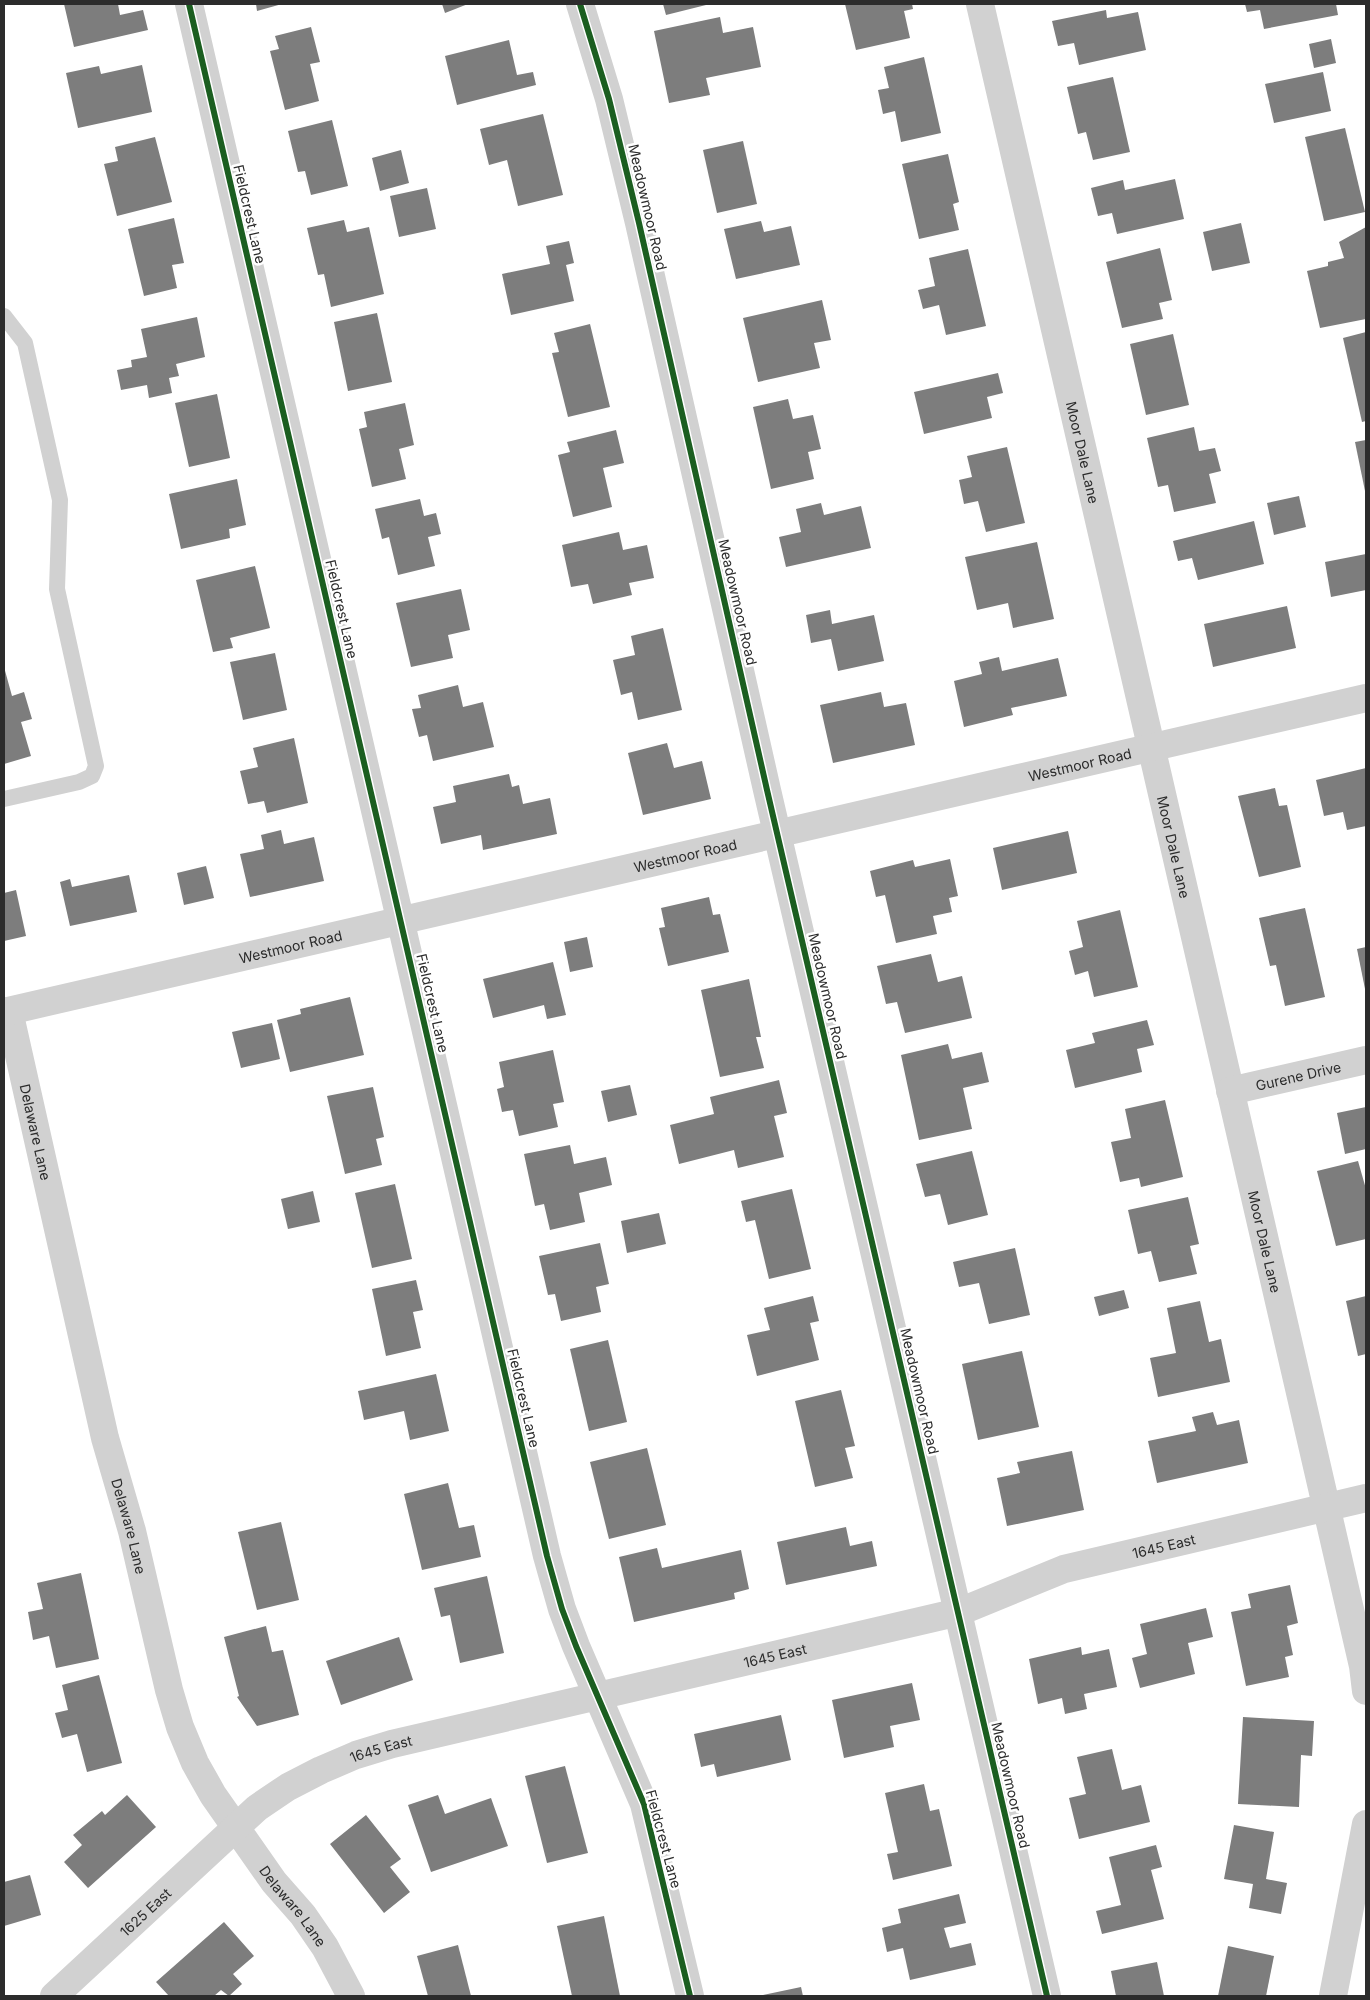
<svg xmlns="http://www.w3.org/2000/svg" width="1370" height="2000" font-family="Inter,sans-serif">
<rect width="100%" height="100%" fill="#fff"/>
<g fill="#7d7d7d">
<polygon points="64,4 118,4 120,15 143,10 148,30 74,47"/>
<polygon points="256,4 282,4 257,11"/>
<polygon points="442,4 468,4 445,13"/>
<polygon points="663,4 710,4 666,15"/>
<polygon points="845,4 912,4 913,9 904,11 910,38 856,50"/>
<polygon points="1245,4 1336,4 1338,15 1264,29 1260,10 1247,12"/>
<polygon points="1106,10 1107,18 1138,12 1146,50 1079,65 1074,43 1058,46 1052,21"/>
<polygon points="720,17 723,33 753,27 761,67 706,78 710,95 669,103 654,31"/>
<polygon points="311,27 320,62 310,64 319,101 285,110 270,51 279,49 275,36"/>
<polygon points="1331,39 1336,63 1314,68 1309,44"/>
<polygon points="509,40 517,75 533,72 536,85 457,105 445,56"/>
<polygon points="924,57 941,133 901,142 895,111 883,114 878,90 889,88 884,67"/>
<polygon points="142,65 152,112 78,128 66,73 99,66 101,74"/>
<polygon points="1323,72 1331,111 1274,123 1265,84"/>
<polygon points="1113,77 1130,152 1093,160 1086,132 1078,134 1067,87"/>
<polygon points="543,114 563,195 518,206 507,160 489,165 480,129"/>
<polygon points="332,120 348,186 311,195 305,171 298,172 288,131"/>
<polygon points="1345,128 1365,212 1324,221 1305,137"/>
<polygon points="155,137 172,202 117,216 104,164 118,161 115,147"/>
<polygon points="743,141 757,204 717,213 703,150"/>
<polygon points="401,150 409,183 380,191 372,158"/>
<polygon points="948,154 959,202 953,204 959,230 919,239 902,164"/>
<polygon points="1175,179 1184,219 1117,234 1112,213 1098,216 1091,188 1123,180 1125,190"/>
<polygon points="427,188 436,229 399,237 390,196"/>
<polygon points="174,218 184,263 172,265 177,288 144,296 128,229"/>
<polygon points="344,220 347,232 369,227 384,294 331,307 324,274 318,275 307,228"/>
<polygon points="761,221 764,232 791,226 800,265 736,279 724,229"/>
<polygon points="1241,223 1250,263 1212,271 1203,232"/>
<polygon points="1366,227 1366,319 1320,328 1307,271 1328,266 1328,262 1344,258 1339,242"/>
<polygon points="569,241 574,263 566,265 574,301 511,315 502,274 550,264 546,246"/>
<polygon points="1160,248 1172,300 1159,303 1163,319 1122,328 1106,262"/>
<polygon points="968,249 986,326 946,335 939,305 923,309 918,290 935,286 929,258"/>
<polygon points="822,300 831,340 814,343 820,368 758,382 743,318"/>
<polygon points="377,313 392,382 348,391 334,322"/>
<polygon points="197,317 205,357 176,364 179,376 169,378 172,393 149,398 147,385 121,390 117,370 132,367 131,360 147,357 141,329"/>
<polygon points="590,324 610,407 568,417 552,353 559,352 554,333"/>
<polygon points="1366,332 1366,421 1362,422 1343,338"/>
<polygon points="1173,334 1189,405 1146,415 1130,344"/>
<polygon points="998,373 1003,393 987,397 992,418 924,434 914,392"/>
<polygon points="217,394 230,458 189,467 175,403"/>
<polygon points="788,399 793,419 813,415 821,449 808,452 814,479 771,489 753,407"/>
<polygon points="405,403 414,445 399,449 406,479 372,487 359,429 367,427 364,412"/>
<polygon points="1194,427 1199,451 1215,448 1221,471 1209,474 1216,503 1174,512 1168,485 1158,487 1147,438"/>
<polygon points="616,430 624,463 603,468 612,507 573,517 558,455 570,452 567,442"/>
<polygon points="1366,440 1366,491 1365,491 1355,442"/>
<polygon points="1007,447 1025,523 986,532 978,501 964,504 959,480 972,477 967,456"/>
<polygon points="237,479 246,525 229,529 230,538 181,549 169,494"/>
<polygon points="1299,496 1306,527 1274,535 1267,503"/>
<polygon points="420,499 424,516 436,513 441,534 428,537 435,566 398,575 389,537 382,539 375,509"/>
<polygon points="821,503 824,515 861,506 871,548 786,567 779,537 801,532 796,509"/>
<polygon points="1254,521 1264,564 1198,580 1192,558 1178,561 1173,541"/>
<polygon points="619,532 623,550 647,545 654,578 629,583 632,595 593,604 588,584 571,587 562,545"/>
<polygon points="1037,542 1054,619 1013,628 1008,603 977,610 965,557"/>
<polygon points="1366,554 1366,590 1331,597 1325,562"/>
<polygon points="255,566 270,628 230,638 233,648 213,652 196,580"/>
<polygon points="461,589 470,630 448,635 453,658 411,667 396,603"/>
<polygon points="1287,606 1296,648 1213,667 1204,624"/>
<polygon points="830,610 832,624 874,615 884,661 838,671 831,639 811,643 806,615"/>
<polygon points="663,628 682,710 638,720 632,692 621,695 613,660 635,655 631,636"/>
<polygon points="275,653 287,710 243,720 230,662"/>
<polygon points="999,657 1002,671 1058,658 1067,696 1011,708 1013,715 964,727 954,681 982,674 979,662"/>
<polygon points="4,667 12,696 24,692 32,719 21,722 31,756 4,764"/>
<polygon points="458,685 463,707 483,702 494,747 433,761 427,735 419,737 412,709 421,708 418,695"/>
<polygon points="881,692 884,707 906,703 915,745 833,763 820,705"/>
<polygon points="294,738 308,803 267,813 264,801 248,804 240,771 258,767 253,748"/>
<polygon points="667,743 674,768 702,761 711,799 643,815 628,753"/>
<polygon points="1366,768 1366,826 1347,830 1343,812 1324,816 1316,780"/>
<polygon points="509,774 512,787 519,785 523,804 550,798 557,834 483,850 481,835 441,844 433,807 456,802 453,786"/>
<polygon points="1275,788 1279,806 1287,805 1301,867 1259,877 1238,796"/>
<polygon points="281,830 284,844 314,837 324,881 250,897 240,854 264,849 261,835"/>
<polygon points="1068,831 1077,873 1002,890 993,848"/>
<polygon points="950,859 958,896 949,898 952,912 933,916 937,934 896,943 885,895 876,897 870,871 913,860 915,867"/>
<polygon points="206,866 214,898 184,905 177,873"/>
<polygon points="129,875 137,912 70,926 60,882 70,879 72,887"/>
<polygon points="16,890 26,936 4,941 4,893"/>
<polygon points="709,897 713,915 720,914 729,952 668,966 659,928 665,927 661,908"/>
<polygon points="1305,908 1325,997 1285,1006 1276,965 1270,966 1259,918"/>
<polygon points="1120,910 1138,987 1094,997 1088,971 1075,975 1069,951 1083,947 1077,921"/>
<polygon points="587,937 593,967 570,972 564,942"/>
<polygon points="1366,947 1366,989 1365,989 1357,949"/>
<polygon points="931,954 938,982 962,976 972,1018 905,1033 897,1002 886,1004 877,966"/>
<polygon points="553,962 566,1015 547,1019 544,1005 493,1018 483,979"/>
<polygon points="749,979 761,1037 756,1037 764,1068 720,1077 701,990"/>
<polygon points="350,997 364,1055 290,1072 277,1020 301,1014 300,1009"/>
<polygon points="1147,1020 1154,1045 1137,1049 1142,1072 1075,1088 1066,1050 1095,1043 1092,1033"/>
<polygon points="272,1023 280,1059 241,1068 232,1032"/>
<polygon points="948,1044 952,1059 982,1052 989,1082 963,1088 972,1129 919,1140 901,1055"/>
<polygon points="553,1050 564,1102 553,1104 558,1127 519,1136 513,1110 502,1112 497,1089 504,1087 499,1062"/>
<polygon points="779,1080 787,1113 774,1116 784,1157 738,1168 734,1150 679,1164 670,1125 714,1114 710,1097"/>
<polygon points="630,1085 637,1115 608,1122 601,1091"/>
<polygon points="373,1087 384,1137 376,1139 382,1165 345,1174 327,1096"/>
<polygon points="1165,1100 1183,1177 1141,1187 1139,1178 1120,1182 1111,1142 1131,1138 1125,1109"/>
<polygon points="1366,1107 1366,1149 1345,1154 1337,1113"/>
<polygon points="570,1145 574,1164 606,1157 612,1185 579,1193 585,1222 550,1230 544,1204 535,1206 524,1154"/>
<polygon points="972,1151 988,1215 948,1225 940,1194 925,1197 916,1164"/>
<polygon points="1358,1161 1366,1189 1366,1239 1336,1246 1317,1171"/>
<polygon points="395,1184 412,1259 372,1268 355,1193"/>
<polygon points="792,1189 811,1269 769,1279 755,1220 746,1222 741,1201"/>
<polygon points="313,1191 320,1222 288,1229 281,1199"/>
<polygon points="1188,1197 1199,1244 1190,1246 1197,1274 1159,1282 1151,1251 1138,1254 1128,1210"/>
<polygon points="659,1213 666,1244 627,1253 621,1221"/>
<polygon points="600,1243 609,1284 596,1287 601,1312 561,1321 555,1294 548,1295 539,1256"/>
<polygon points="1015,1248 1030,1315 989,1324 979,1283 959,1287 953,1262"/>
<polygon points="416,1280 423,1310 413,1312 421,1348 386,1356 372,1289"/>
<polygon points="1124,1290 1129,1308 1099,1316 1094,1297"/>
<polygon points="813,1296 819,1321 810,1323 819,1360 757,1376 747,1335 770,1330 764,1308"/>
<polygon points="1366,1296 1366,1354 1358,1356 1346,1301"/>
<polygon points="1200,1301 1209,1342 1221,1339 1230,1382 1158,1397 1150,1358 1176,1353 1167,1308"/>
<polygon points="608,1340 627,1422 589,1431 570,1349"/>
<polygon points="1022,1351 1039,1427 978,1440 962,1364"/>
<polygon points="436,1374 449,1431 410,1440 404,1411 364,1420 358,1391"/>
<polygon points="841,1390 855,1446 845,1448 853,1478 815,1487 795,1401"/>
<polygon points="1213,1412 1217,1425 1239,1420 1248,1463 1157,1483 1148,1441 1196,1431 1192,1417"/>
<polygon points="647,1448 666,1525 609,1539 590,1462"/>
<polygon points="1072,1451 1084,1510 1007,1526 997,1478 1020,1473 1017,1462"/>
<polygon points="448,1483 459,1528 474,1525 481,1557 422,1570 404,1494"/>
<polygon points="281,1522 299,1600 257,1610 238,1532"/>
<polygon points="846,1527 850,1546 872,1541 877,1566 786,1585 777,1542"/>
<polygon points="657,1548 662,1568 741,1550 749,1589 734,1593 735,1599 634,1622 619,1557"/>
<polygon points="81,1573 99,1659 56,1668 49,1636 33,1640 28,1612 43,1609 37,1583"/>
<polygon points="487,1576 504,1653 460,1663 450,1615 441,1617 434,1588"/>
<polygon points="1290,1585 1298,1623 1287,1626 1293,1655 1285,1657 1289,1677 1246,1686 1231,1612 1251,1608 1248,1594"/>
<polygon points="1206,1608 1213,1637 1188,1643 1195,1674 1140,1688 1132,1658 1147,1654 1140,1624"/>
<polygon points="266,1626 272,1652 283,1650 299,1715 257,1726 237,1697 239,1696 224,1637"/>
<polygon points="399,1637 413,1680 341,1705 326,1661"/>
<polygon points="1081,1647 1082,1655 1109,1649 1117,1687 1084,1694 1087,1709 1065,1714 1062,1698 1038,1704 1029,1659"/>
<polygon points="99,1675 122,1763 87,1772 77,1734 62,1738 55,1713 68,1710 62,1685"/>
<polygon points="912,1683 920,1720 890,1726 894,1747 844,1758 832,1700"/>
<polygon points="781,1715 791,1760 717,1777 714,1764 701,1767 694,1734"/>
<polygon points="1243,1717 1314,1721 1312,1756 1301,1755 1299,1807 1238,1804"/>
<polygon points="1112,1749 1122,1790 1141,1785 1150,1822 1079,1839 1069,1798 1086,1794 1077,1757"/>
<polygon points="565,1766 588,1853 547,1863 525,1776"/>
<polygon points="924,1784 930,1811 939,1809 952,1866 893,1880 887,1854 898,1852 885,1793"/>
<polygon points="127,1795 156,1827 88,1888 64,1862 82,1845 73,1835 102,1811 105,1815"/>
<polygon points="438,1795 445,1814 491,1798 508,1846 431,1872 408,1805"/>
<polygon points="366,1815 401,1859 390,1867 410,1892 384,1913 330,1844"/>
<polygon points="1234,1825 1274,1832 1266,1879 1287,1883 1281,1914 1249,1908 1253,1884 1224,1879"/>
<polygon points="1156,1845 1162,1867 1151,1870 1164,1919 1102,1934 1096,1911 1121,1905 1109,1857"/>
<polygon points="30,1875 41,1915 4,1926 4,1882"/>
<polygon points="959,1894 966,1923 944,1928 950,1948 971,1943 976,1965 910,1980 903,1948 887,1952 882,1928 901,1923 898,1909"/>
<polygon points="604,1916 620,1996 572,1996 557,1926"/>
<polygon points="224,1922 254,1956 233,1974 242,1984 229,1996 221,1990 214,1996 169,1996 156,1982"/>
<polygon points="458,1945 471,1996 428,1996 417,1956"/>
<polygon points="1228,1946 1274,1956 1266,1996 1218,1996"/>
<polygon points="1157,1962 1164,1996 1116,1996 1111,1971"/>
<polygon points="801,1987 803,1996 763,1996 763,1995"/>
</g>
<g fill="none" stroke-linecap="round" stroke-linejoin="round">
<polyline stroke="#d1d1d1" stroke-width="16" points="4,316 25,343 60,500 57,589 96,766 92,776 79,782 4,799"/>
<g stroke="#d1d1d1" stroke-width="28">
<polyline points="189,4 547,1556 562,1609 576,1646 644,1804 690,1996"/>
<polyline points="580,4 609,99 639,223 767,790 1047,1996"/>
<path id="s1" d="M980,4L1363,1666L1366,1691"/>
<path id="s2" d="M9,1011L105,1438L132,1531L169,1690L180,1727L195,1763L213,1795L274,1882L303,1915L325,1947L351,1996"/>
<path id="s3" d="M4,1012L1366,698"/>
<path id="s4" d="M1230,1091L1366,1060"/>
<path id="s5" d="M54,1996L257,1808L288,1787L321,1770L356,1755L392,1744L959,1612L1064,1569L1366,1498"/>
<polyline points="1333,1996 1366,1824"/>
</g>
<defs>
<g id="cycleway">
<polyline points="189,4 547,1556 562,1609 576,1646 644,1804 690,1996"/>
<polyline points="580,4 609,99 639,223 767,790 1047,1996"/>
</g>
</defs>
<use href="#cycleway" stroke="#fff" stroke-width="9"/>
<use href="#cycleway" stroke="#1b5e20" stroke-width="6"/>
</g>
<g text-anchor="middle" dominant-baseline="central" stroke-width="5" stroke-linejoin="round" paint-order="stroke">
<g font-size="14" fill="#2c2c2c" stroke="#fff">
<text transform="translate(648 207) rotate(77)">Meadowmoor Road</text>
<text transform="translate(250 214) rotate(77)">Fieldcrest Lane</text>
<text stroke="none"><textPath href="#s1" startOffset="460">Moor Dale Lane</textPath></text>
<text transform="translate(738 602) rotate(77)">Meadowmoor Road</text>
<text transform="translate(342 609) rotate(77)">Fieldcrest Lane</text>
<text stroke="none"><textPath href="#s3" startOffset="1104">Westmoor Road</textPath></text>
<text stroke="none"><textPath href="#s1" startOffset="865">Moor Dale Lane</textPath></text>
<text stroke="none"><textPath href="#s3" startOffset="699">Westmoor Road</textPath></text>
<text stroke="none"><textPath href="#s3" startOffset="294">Westmoor Road</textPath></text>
<text transform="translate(828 996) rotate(77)">Meadowmoor Road</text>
<text transform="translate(433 1003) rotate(77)">Fieldcrest Lane</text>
<text stroke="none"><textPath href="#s4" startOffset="70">Gurene Drive</textPath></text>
<text stroke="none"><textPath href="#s2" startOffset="124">Delaware Lane</textPath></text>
<text stroke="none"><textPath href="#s1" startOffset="1270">Moor Dale Lane</textPath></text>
<text transform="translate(920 1391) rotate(77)">Meadowmoor Road</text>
<text transform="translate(524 1398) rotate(77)">Fieldcrest Lane</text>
<text stroke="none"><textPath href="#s2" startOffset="529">Delaware Lane</textPath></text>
<text stroke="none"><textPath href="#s5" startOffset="1225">1645 East</textPath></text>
<text stroke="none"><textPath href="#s5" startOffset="820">1645 East</textPath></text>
<text stroke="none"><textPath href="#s5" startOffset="415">1645 East</textPath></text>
<text transform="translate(1011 1785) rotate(77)">Meadowmoor Road</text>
<text transform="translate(664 1839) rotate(75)">Fieldcrest Lane</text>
<text stroke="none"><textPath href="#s2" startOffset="949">Delaware Lane</textPath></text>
<text stroke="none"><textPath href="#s5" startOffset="124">1625 East</textPath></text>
</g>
</g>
<rect width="1370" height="2000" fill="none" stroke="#2c2c2c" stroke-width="10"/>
</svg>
